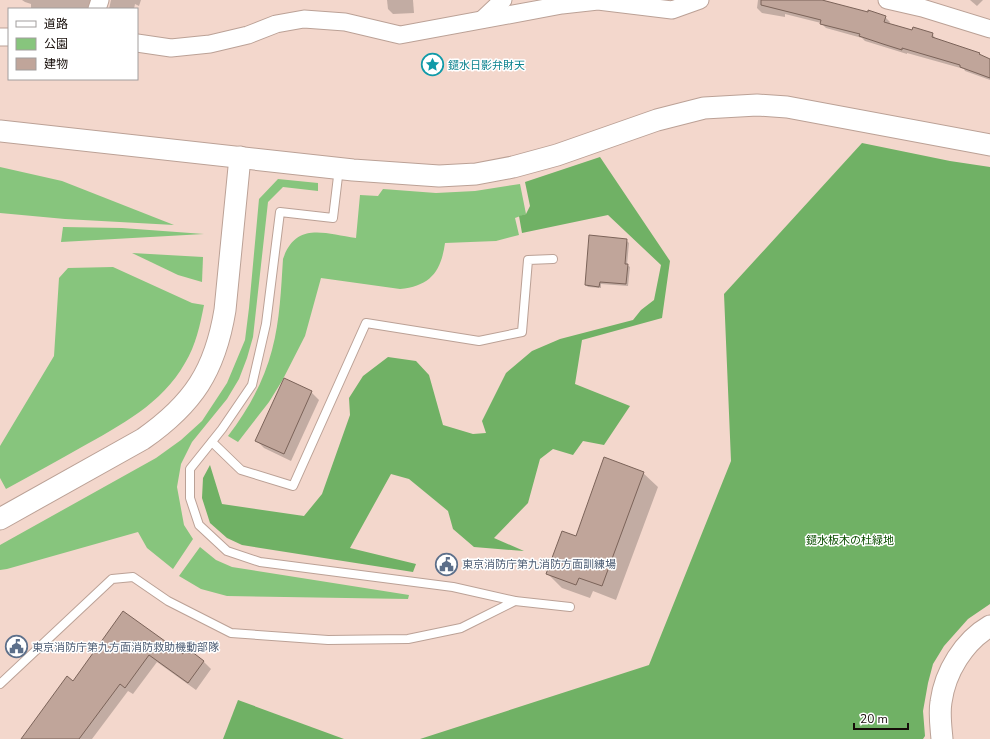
<svg xmlns="http://www.w3.org/2000/svg" width="990" height="739" font-family="'Nunito Sans','Noto Sans JP',sans-serif">
<rect width="100%" height="100%" fill="#f3d7cc"/>
<g fill="#87c57d">
<polygon points="0,167 62,181 174,225 65,219 0,213"/>
<polygon points="278,179 318,183 318,191 283,187 268,202 253,337 247,358 239,379 227,399 192,442 181,464 177,487 184,525 193,539 173,569 147,548 138,532 7,569 0,570 0,545 156,458 181,440 202,421 227,383 245,340 249,308 259,199"/>
<path d="M520,184L526,214L515,218L519,235L496,241L445,243C441,272 430,286 400,289L321,278L305,336L282,381L269,402L238,442L228,436C248,410 264,381 272,350C280,320 281,289 283,259C296,221 325,234 356,238L360,195L378,196L383,189L436,193L475,191Z"/>
<polygon points="63,227 122,228 204,234 61,242"/>
<polygon points="132,253 203,257 202,282 178,275"/>
<path d="M113,267L192,303L204,305C200,325 196,345 185,363C162,404 121,425 80,448C56,462 31,475 6,489L0,478V446L54,356L59,278L68,268Z"/>
<polygon points="200,547 216,560 232,567 409,595 408,599 227,596 201,589 179,576"/>
</g>
<g fill="#70b165">
<polygon points="862,143 950,161 990,167 990,604 968,619 944,646 933,664 928,683 923,711 925,736 923,739 420,739 649,665 731,461 724,294"/>
<polygon points="600,157 670,261 662,318 582,340 575,384 630,406 604,445 583,441 573,455 553,449 540,459 528,503 494,538 524,551 474,547 453,529 448,511 409,479 391,474 350,548 416,564 413,572 242,545 227,538 210,523 202,498 203,478 210,465 222,504 304,516 322,494 350,415 349,398 363,376 388,357 416,361 429,375 443,425 473,434 486,433 482,421 506,373 532,351 560,339 633,320 641,310 654,300 661,265 608,215 522,233 519,216 526,214 530,206 525,182"/>
<polygon points="238,700 344,739 223,739"/>
</g>
<g fill="#0003">
<polygon points="22,0 94,0 90,9 31,9 31,4 25,2"/>
<polygon points="111,0 141,0 139,6 135,4 134,9 109,9"/>
<polygon points="387,0 413,0 414,13 393,14 388,9"/>
<polygon points="758,0 819,0 885,17 890,22 889,24 913,31 932,34 937,40 979,54 982,57 990,60 990,80 965,71 964,69 907,53 907,54 865,41 862,38 826,28 821,23 785,14 785,17 762,13 757,8"/>
<polygon points="970,0 983,0 977,6"/>
<polygon points="626,240 629,243 627,265 630,267 628,286 601,284 601,288 588,287 586,285"/>
<polygon points="311,392 319,400 291,461 264,448 257,441"/>
<polygon points="643,473 658,487 616,600 593,591 590,598 562,588 548,574 576,537"/>
<polygon points="123,612 183,656 203,661 211,669 196,690 157,662 133,694 128,691 92,739 22,739 73,682"/>
</g>
<g fill="#c0a59a" stroke="#7b6359">
<polygon points="761,0 822,0 868,12 868,10 886,16 884,22 912,30 913,27 933,33 932,37 980,53 979,54 990,59 990,78 960,67 960,65 902,48 902,50 883,44 859,36 860,34 820,24 821,20 761,5"/>
<polygon points="589,235 627,239 625,264 628,264 626,284 600,282 599,287 585,285"/>
<polygon points="284,378 312,391 284,454 255,441"/>
<polygon points="604,457 644,472 602,586 579,578 576,585 546,574 562,531 576,536"/>
<polygon points="123,611 183,654 187,648 204,661 188,683 149,655 125,688 120,684 79,739 21,739 67,676 73,681"/>
</g>
<g fill="none" stroke-linecap="round" stroke-linejoin="round">
<defs>
<g id="service">
<polyline points="212,442 241,470 293,486 366,323 479,341 522,332 528,260 553,259"/>
<polyline points="515,601 570,607"/>
<polyline points="0,684 112,579 133,577 168,601 231,633 328,640 408,639 461,628 515,601 453,587 260,562 227,551 199,525 190,498 190,469 222,429 252,385 266,324 280,212 333,218 339,168"/>
</g>
<g id="minor">
<polyline points="887,0 922,8 990,29"/>
<polyline points="97,9 100,0"/>
<polyline points="483,19 503,0"/>
<polyline points="0,37 9,37"/>
<polyline points="137,43 171,48 210,44 248,35 276,24 304,19 345,22 400,35 562,5 598,1 672,10 700,0"/>
</g>
<g id="tertiary">
<polyline points="0,131 353,170 439,176 476,174 513,167 557,155 657,120 704,108 757,105 787,107 990,145"/>
<path d="M0,519L143,439C193,404 215,371 225,310L240,157"/>
<path d="M942,739C941,727 939,714 941,702C945,672 964,641 990,626"/>
</g>
</defs>
<use href="#service" stroke="#bba196" stroke-width="10"/>
<use href="#minor" stroke="#bba196" stroke-width="19"/>
<use href="#tertiary" stroke="#bba196" stroke-width="23"/>
<use href="#service" stroke="#fff" stroke-width="8"/>
<use href="#minor" stroke="#fff" stroke-width="17"/>
<use href="#tertiary" stroke="#fff" stroke-width="21"/>
</g>
<defs>
<symbol id="sight-ring" viewBox="-11 -11 22 22"><circle r="9.5" fill="#fff" stroke="#0f9aa8" stroke-width="1.5"/><path d="M0-6L1.8-2.2L6-1.7L2.9 1.2L3.7 5.4L0 3.3L-3.7 5.4L-2.9 1.2L-6-1.7L-1.8-2.2Z" fill="#0f9aa8"/></symbol>
<symbol id="civic-ring" viewBox="-11 -11 22 22"><circle r="9.5" fill="#fff" stroke="#5c6f8a" stroke-width="1.5"/><path d="M-.6-6.5H3V-4.5H.6V-3L4-1V1h2V6H-6V1h2V-1L-.6-3ZM-1.2 2.5V6h2.4V2.5Z" fill="#5c6f8a"/></symbol>
</defs>
<g fill-rule="evenodd">
<use href="#sight-ring" x="420" y="52" width="25" height="25"/>
<use href="#civic-ring" x="434" y="552" width="25" height="25"/>
<use href="#civic-ring" x="4" y="634" width="25" height="25"/>
</g>
<g text-anchor="middle" dominant-baseline="central" stroke-width="3" stroke-linejoin="round" paint-order="stroke">
<g font-size="11" fill="#0d838f" stroke="#fff" text-anchor="start">
<text x="448" y="65">鑓水日影弁財天</text>
</g>
<g font-size="11" fill="#0b4f00" stroke="#fff">
<text x="850" y="540">鑓水板木の杜緑地</text>
</g>
<g font-size="11" fill="#4e5e75" stroke="#fff" text-anchor="start">
<text x="462" y="564">東京消防庁第九消防方面訓練場</text>
<text x="32" y="647">東京消防庁第九方面消防救助機動部隊</text>
</g>
</g>
<rect x="8" y="8" width="130" height="72" fill="#ffffff" stroke="#a29e9d"/>
<rect x="16" y="21" width="20" height="6" fill="#ffffff" stroke="#a29e9d"/>
<text x="44" y="28" font-size="12" fill="#160d09">道路</text>
<rect x="16" y="38" width="20" height="12" fill="#87c57d" stroke="#a29e9d"/>
<text x="44" y="48" font-size="12" fill="#160d09">公園</text>
<rect x="16" y="58" width="20" height="12" fill="#c0a59a" stroke="#a29e9d"/>
<text x="44" y="68" font-size="12" fill="#160d09">建物</text>
<path d="M854 723v6h54v-6" fill="none" stroke="#160d09" stroke-width="2"/>
<text x="860" y="723" font-size="12" fill="#160d09" stroke="#ffffff" stroke-width="3" paint-order="stroke">20 m</text>
</svg>
